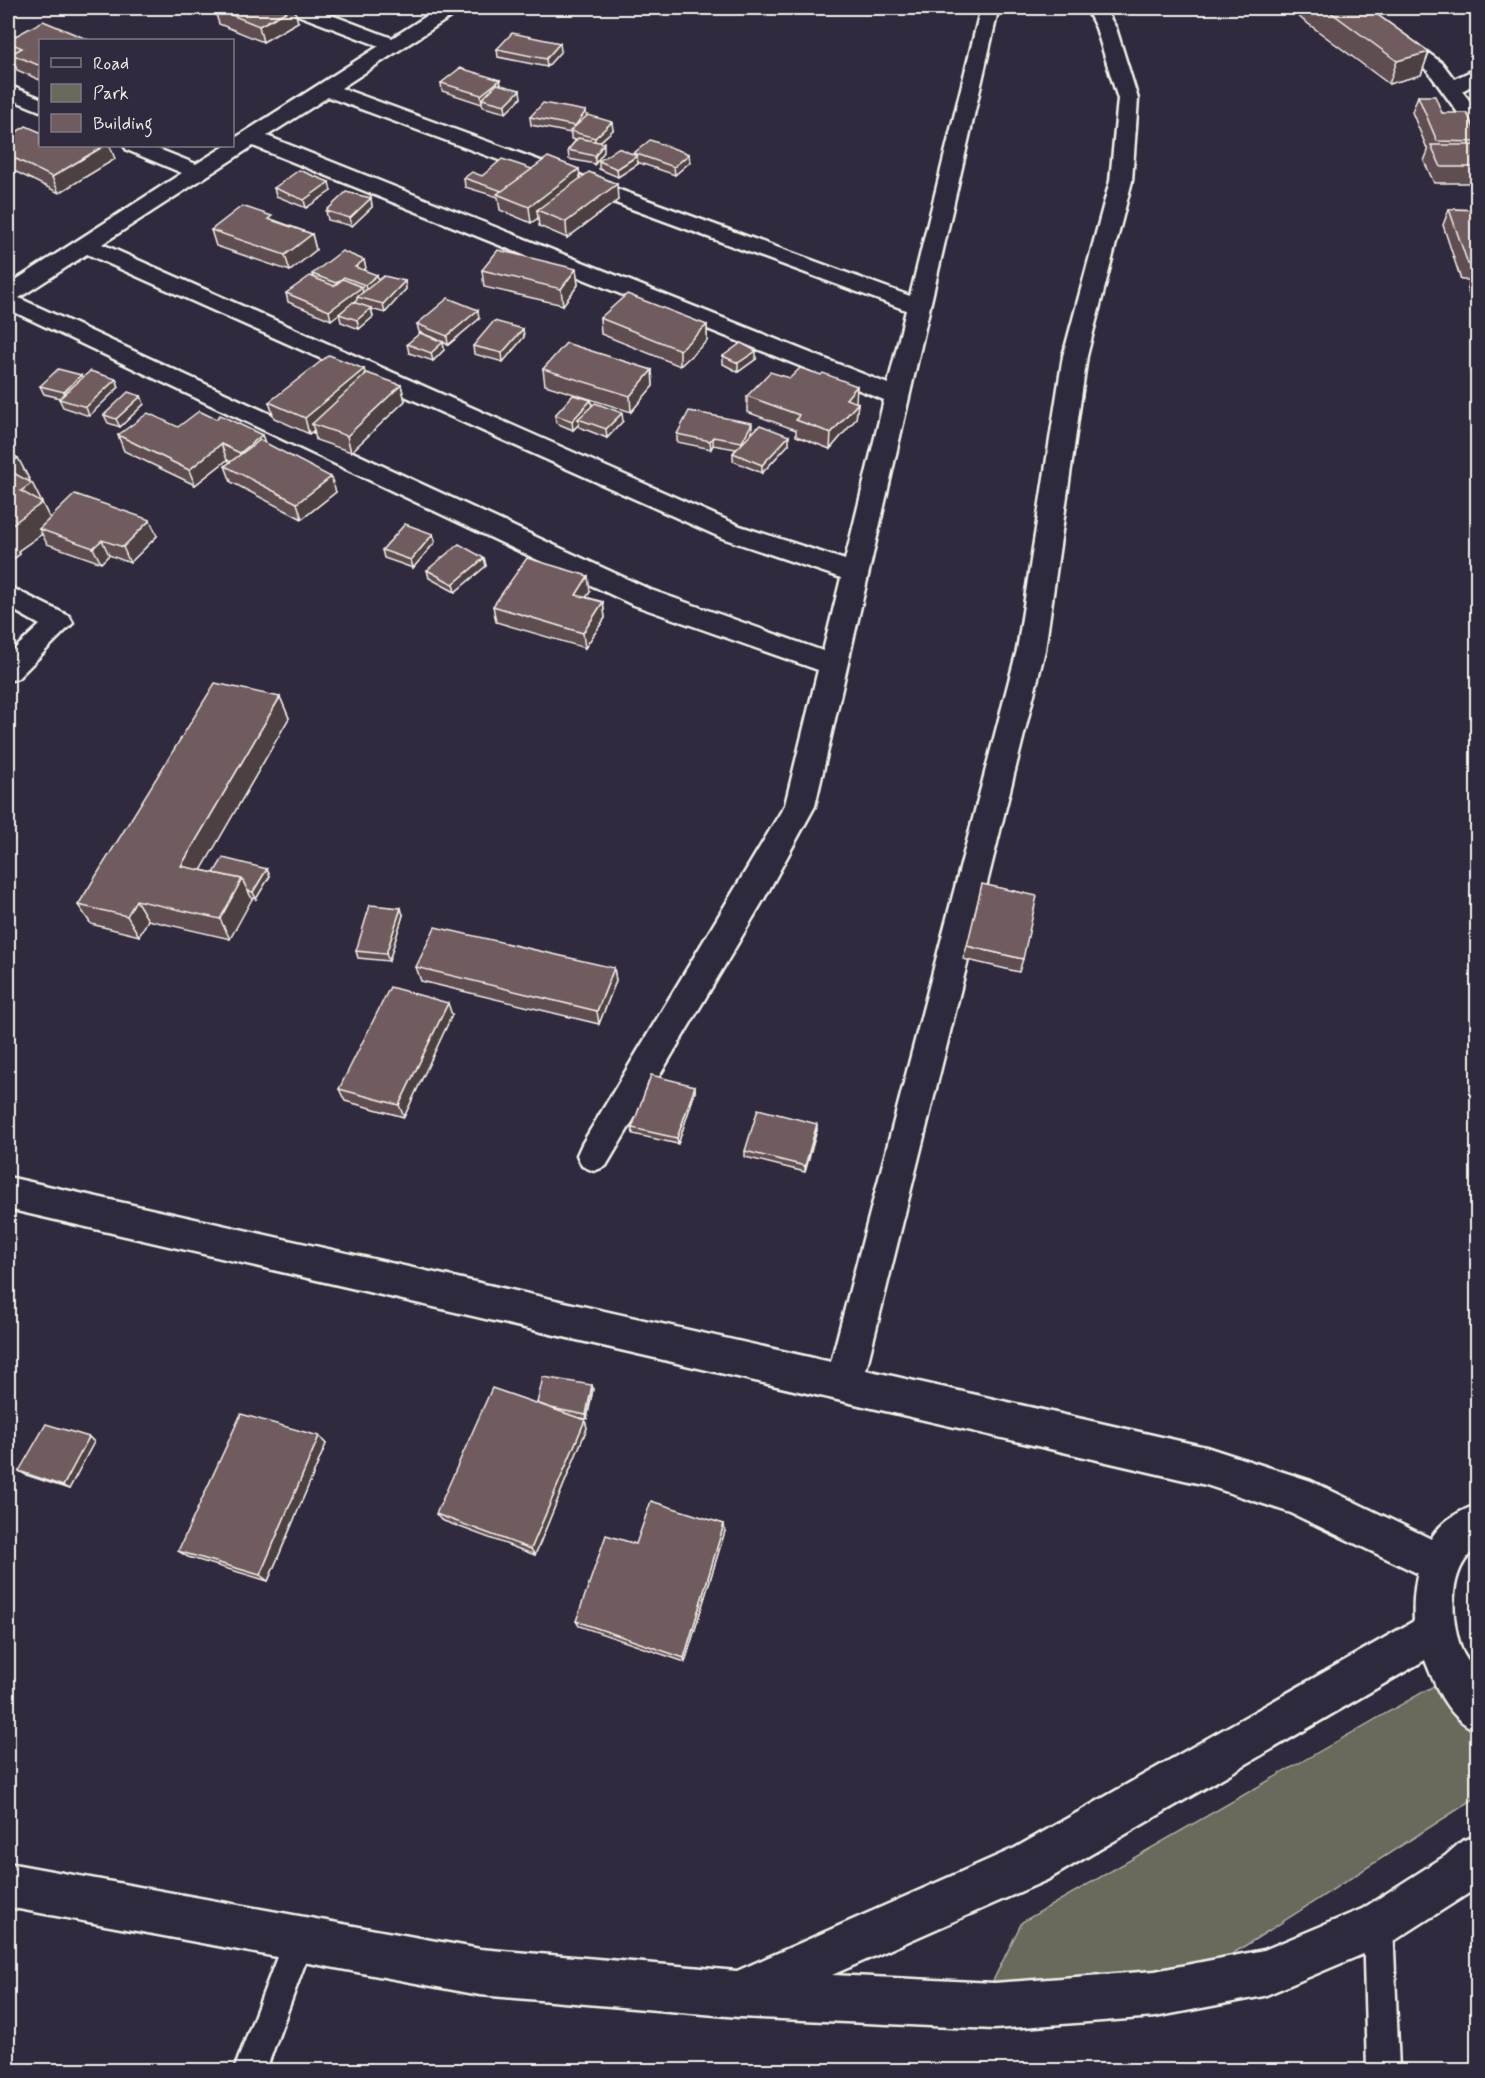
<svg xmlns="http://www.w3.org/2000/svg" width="1485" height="2078" font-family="Mynerve,sans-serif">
<rect width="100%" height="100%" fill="#2f2a3d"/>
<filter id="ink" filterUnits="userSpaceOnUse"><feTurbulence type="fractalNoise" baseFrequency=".0167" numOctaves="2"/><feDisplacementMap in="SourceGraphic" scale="12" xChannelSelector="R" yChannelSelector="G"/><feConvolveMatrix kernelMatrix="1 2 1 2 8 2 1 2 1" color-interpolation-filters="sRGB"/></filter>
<g filter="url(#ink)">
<polygon fill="#696a5b" stroke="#aeaea2" stroke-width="1.5" points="1477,1661 1477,1797 1226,1958 982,2003 1022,1922"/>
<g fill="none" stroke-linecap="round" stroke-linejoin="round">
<defs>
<g id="lane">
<polygon points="1378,1910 1389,1914 1393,1925 1399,2070 1367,2070 1363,1925 1367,1914"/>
<polygon points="299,1924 310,1928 314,1939 266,2070 234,2070 288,1928"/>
</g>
<g id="street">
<path d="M288,8H313L392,38L439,8H460L458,12L341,88L910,296L980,11L982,8H996L998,11L815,806L764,899L606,1166L594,1171L582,1166L577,1155L582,1144L785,805L818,670L631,604L8,309V285L182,173L127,150L124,146H151L196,164L225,146H232V140L243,133L379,46L290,12ZM328,97L906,310L888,384L267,136ZM253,146L884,400L845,560L740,526L102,244ZM87,254L722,538L841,578L823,651L651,590L19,298Z"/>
<polygon points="1086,8 1104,8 1116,28 1138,99 1132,181 1087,356 1045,650 866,1370 1206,1447 1311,1481 1454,1550 1460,1564 1454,1578 1440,1584 1291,1513 1206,1485 8,1209 8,1177 831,1362 1017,650 1063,356 1110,181 1118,99 1096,28"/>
<polygon points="1344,8 1365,8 1442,63 1454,79 1478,68 1478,82 1462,91 1478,112 1478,133 1471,131 1428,71"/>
<polygon points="8,85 40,98 40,111 8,98"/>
<polygon points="8,586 69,616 73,623 18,678 8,681 8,655 40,625 8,607"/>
</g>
<path id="primary" d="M1478,1504V1547C1447,1569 1450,1619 1462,1651C1466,1660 1476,1670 1478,1679C1480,1696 1478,1714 1478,1731C1448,1719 1436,1688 1425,1660L1047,1880L832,1975L994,1983L1155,1971L1264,1950L1362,1909L1445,1856L1462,1841L1478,1835L1477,1888L1394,1941L1264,1996L1155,2017L994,2029L739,2017L480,1995L8,1907V1863L480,1949L737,1971L1015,1848L1414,1621C1412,1589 1419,1545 1444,1523C1454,1514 1466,1509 1478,1504Z"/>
</defs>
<use href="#lane" stroke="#f4f1e8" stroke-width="5"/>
<use href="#street" stroke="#f4f1e8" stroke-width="5"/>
<use href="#primary" stroke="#f4f1e8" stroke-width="5"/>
<use href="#lane" fill="#2f2a3d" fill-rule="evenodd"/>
<use href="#street" fill="#2f2a3d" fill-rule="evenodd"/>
<use href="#primary" fill="#2f2a3d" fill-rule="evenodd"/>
</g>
<g fill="#604e51" stroke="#f4f1e8" stroke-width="1.5">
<polygon points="214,8 298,22 263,42 219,24"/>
<polygon points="572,8 589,8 584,11"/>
<polygon points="1287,8 1368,8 1429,52 1421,75 1389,84"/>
<polygon points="8,40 40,40 40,80 17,70 8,46"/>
<polygon points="497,49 561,51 547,67 498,57"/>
<polygon points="500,80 501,85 521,98 506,113 483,107 482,104 442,91 441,83"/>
<polygon points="1418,96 1478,137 1478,183 1434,183 1424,161 1428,151 1412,112"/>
<polygon points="587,116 613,130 599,143 604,152 595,164 569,159 568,150 576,140 571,139 571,133 531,125 530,117"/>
<polygon points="40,132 115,159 59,193 8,168 8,137"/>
<polygon points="634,153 690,162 675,175 637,162 638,164 618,177 599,169 599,161 634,155"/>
<polygon points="532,169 580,178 618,200 567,238 539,226 538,218 531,223 500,210 498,197 465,187 464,178"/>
<polygon points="274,188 331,191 306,208 276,196"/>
<polygon points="371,198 372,207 352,226 328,220 326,211"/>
<polygon points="1449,209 1478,210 1478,330 1467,287 1470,280 1461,280 1443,225"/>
<polygon points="274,220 312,234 316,250 290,271 216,246 211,230"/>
<polygon points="366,268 363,270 378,280 405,281 406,289 385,313 371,309 373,317 359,329 341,322 339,313 331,320 288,302 286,293 313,277 312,274"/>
<polygon points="576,269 578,285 563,305 484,287 482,270"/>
<polygon points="600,318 707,325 707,341 680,366 601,334"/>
<polygon points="479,319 448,345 443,342 444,350 433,361 409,353 407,344 436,339 419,332 417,324"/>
<polygon points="523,329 524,337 503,362 474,354 473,346"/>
<polygon points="1478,351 1478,395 1470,371 1477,357 1476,355"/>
<polygon points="723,356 756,359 738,372 723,364"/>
<polygon points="364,369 365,374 401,385 405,401 351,452 316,440 314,430 309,434 274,418 269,402"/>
<polygon points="543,369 652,370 653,386 631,412 545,385"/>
<polygon points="81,375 82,378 116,379 119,387 89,416 63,407 59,399 60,398 44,394 40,386"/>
<polygon points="821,375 857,386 855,402 858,403 856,419 830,449 796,436 796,430 747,412 747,396 790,378"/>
<polygon points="141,396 144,404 120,427 108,423 104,415"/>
<polygon points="591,400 592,405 623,421 607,438 579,427 579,424 573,430 556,423 555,415"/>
<polygon points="216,419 262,435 265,443 336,492 302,519 231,482 225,466 231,462 227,460 195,485 124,451 118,435 178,427"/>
<polygon points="752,431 749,436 789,444 762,473 733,461 733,453 736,449 713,445 711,449 677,442 677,434"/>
<polygon points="8,452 18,458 30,481 28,482 32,483 50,519 157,536 130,563 109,555 101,563 47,544 42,534 18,551 20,554 8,563"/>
<polygon points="433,534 435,542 413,568 384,558 382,550"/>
<polygon points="484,558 486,566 455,592 429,578 427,570"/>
<polygon points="590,592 586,597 603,602 605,618 585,648 496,622 493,606"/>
<polygon points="280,697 289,718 201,870 214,873 270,876 256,899 252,898 230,939 148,920 139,936 91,924 78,905"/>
<polygon points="403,915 389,961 358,958 356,951"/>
<polygon points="967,946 1023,959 1019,972 963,959"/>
<polygon points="416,967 614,968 616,981 599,1024 421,981"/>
<polygon points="452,1015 404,1117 345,1101 339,1089"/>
<polygon points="695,1086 695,1092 678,1144 633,1134 632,1128"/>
<polygon points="817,1130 805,1172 745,1157 745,1151"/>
<polygon points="592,1385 593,1389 587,1419 575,1417 587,1428 535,1555 441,1520 436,1514 537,1403"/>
<polygon points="319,1436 326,1444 268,1581 188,1557 178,1551"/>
<polygon points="89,1437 94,1442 69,1489 26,1475 19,1471"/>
<polygon points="725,1531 685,1662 579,1626 576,1621 636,1544"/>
</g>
<g fill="#4e4042" stroke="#f4f1e8" stroke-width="1.5">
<polygon points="293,8 294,8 298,22 263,42 259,26"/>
<polygon points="560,43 561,51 547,67 546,59"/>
<polygon points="1429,52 1421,75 1389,84 1397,61"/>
<polygon points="500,80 501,88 482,99 482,104 481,95"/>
<polygon points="520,90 521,98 506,113 505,105"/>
<polygon points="586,111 587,120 575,126"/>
<polygon points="612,122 613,130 595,146 595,138"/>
<polygon points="604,143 604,152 595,164 595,156"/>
<polygon points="104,146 110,146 115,159 59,193 52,177"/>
<polygon points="689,154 690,162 675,175 674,167"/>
<polygon points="637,156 638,164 618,177 617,169"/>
<polygon points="579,169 581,185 537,210 538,218 531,223 529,207"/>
<polygon points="329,182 331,191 306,208 304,200"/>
<polygon points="617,184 618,200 567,238 566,222"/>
<polygon points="371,198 372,207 352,226 350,218"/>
<polygon points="312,234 316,250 290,271 285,255"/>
<polygon points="364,260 366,268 357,275 355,267"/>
<polygon points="576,269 578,285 563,305 561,289"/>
<polygon points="377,275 379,284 367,293 365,285"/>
<polygon points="405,281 406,289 385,313 383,304"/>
<polygon points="362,287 363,295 357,297 357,300 331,320 329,311"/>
<polygon points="371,308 373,317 359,329 357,320"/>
<polygon points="478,310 479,319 448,345 447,336"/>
<polygon points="707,325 707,341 680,366 680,350"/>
<polygon points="523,329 524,337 503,362 502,353"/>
<polygon points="443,342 444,350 433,361 431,353"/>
<polygon points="756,351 756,359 738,372 738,363"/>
<polygon points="364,369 368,386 312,424 314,430 309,434 305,418"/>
<polygon points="652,370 653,386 631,412 630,396"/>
<polygon points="81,375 85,383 67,400 64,392"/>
<polygon points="116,379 119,387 89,416 86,407"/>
<polygon points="401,385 405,401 351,452 347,436"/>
<polygon points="857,386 856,402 845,415 846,399"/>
<polygon points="141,396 144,404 120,427 116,419"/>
<polygon points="591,400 592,409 578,419 579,424 573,430 572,421"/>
<polygon points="858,403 856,419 830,449 831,433"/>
<polygon points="622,413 623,421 607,438 606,429"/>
<polygon points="752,423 752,431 742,451 742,442"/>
<polygon points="262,435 268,451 245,469 240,453"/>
<polygon points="789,436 789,444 762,473 762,465"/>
<polygon points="713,437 713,445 711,449 710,441"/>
<polygon points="221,444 227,460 195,485 189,470"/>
<polygon points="18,458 30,481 15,491 8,476 8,465"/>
<polygon points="331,477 336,492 302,519 297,503"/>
<polygon points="32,483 53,525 39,529 42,534 18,551 20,554 8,563 8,527 21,491"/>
<polygon points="150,520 157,536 130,563 123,547"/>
<polygon points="433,534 435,542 413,568 411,560"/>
<polygon points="102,540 109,555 101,563 93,548"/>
<polygon points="484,558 486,566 455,592 453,584"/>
<polygon points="588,576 590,592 577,610 576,595"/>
<polygon points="603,602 605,618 585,648 583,633"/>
<polygon points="280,697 289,718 192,886 181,866"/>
<polygon points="267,869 270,876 256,899 253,892"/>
<polygon points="242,879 252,899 230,939 220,919"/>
<polygon points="136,900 148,920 139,936 127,916"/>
<polygon points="401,908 403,915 389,961 386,954"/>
<polygon points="614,968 616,981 599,1024 597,1011"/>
<polygon points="448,1003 452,1015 404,1117 399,1105"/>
<polygon points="695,1086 695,1092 678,1144 677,1138"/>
<polygon points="817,1124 817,1130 805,1172 805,1166"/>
<polygon points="592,1385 593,1389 587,1419 586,1415"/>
<polygon points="585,1420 587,1428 535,1555 531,1549"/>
<polygon points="319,1436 326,1444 268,1581 260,1575"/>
<polygon points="89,1437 94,1442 69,1489 63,1486"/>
<polygon points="724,1524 725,1531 685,1662 684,1658"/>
</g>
<g fill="#705b5e" stroke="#f4f1e8" stroke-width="1.5">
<polygon points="214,8 293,8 259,26"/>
<polygon points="1325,8 1368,8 1429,52 1397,61"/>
<polygon points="43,21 89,40 40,40 40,64 38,65 11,54 22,48 8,42 8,40"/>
<polygon points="512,33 560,43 546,59 497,49"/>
<polygon points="460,68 500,80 481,95 441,83"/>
<polygon points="497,84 520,90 505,105 482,99"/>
<polygon points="1418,96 1435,96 1442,113 1467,113 1478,137 1478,142 1437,141"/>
<polygon points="543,103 586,111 575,126 530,117"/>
<polygon points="588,115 612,122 595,138 570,131"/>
<polygon points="26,126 40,132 40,146 104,146 52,177 8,155 8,137"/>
<polygon points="578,138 604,143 595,156 568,150"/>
<polygon points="650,140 689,154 674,167 634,153"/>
<polygon points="1431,145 1478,145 1478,167 1441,167"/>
<polygon points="618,148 637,156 617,169 599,161"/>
<polygon points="548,157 579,169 529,207 497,194"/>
<polygon points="502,159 532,169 502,191 464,178 472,172 482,176"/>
<polygon points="299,170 329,182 304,200 274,188"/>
<polygon points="589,172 617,184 566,222 537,210"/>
<polygon points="346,192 371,198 350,218 326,211"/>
<polygon points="242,206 272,216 268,219 312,234 285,255 211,230"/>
<polygon points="1449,209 1478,210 1478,264 1468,264"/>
<polygon points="498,250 576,269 561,289 482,270"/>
<polygon points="342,251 364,260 355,267 377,275 365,285 344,277 336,283 312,274"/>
<polygon points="310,276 334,286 343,279 362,287 329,311 286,293"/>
<polygon points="384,276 405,281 383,304 357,297"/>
<polygon points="627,294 707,325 680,350 600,318"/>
<polygon points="448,298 478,310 447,336 417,324"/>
<polygon points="353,302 371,308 357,320 339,314"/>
<polygon points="494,321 523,329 502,353 473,346"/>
<polygon points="420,333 443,342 431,353 407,344"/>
<polygon points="566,343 652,370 630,396 543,369"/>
<polygon points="741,343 756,351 738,363 723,356"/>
<polygon points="329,355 364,369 305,418 269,402"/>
<polygon points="800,368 821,375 823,373 857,386 846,399 858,403 831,433 796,420 799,415 747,396 770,372 790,378"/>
<polygon points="58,369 81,375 64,392 40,386"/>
<polygon points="90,371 116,379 86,407 59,399"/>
<polygon points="367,373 401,385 347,436 312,424"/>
<polygon points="128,392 141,396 116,419 104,415"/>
<polygon points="573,395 591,400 572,421 555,415"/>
<polygon points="595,403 622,413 606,429 578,419"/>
<polygon points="199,411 216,419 220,415 262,435 240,453 221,444 189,470 118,435 148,413 178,427"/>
<polygon points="689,411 752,423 742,442 713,437 710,441 677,434"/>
<polygon points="760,425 789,436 762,465 733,453"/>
<polygon points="260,440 331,477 297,503 225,466"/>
<polygon points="8,452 18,458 8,465"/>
<polygon points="8,470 32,483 21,491 42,503 8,527"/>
<polygon points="75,494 150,520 123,547 102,540 93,548 39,529"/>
<polygon points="405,524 433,534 411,560 382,550"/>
<polygon points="459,544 484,558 453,584 427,570"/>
<polygon points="527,558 588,576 576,595 603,602 583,633 493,606"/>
<polygon points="215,683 280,697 181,866 242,879 220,919 136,900 127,916 78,905"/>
<polygon points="223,858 267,869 253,892 248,891 242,879 214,873"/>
<polygon points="982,884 1037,896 1023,959 967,946"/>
<polygon points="370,905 401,908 386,954 356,951"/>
<polygon points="435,927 614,968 597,1011 416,967"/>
<polygon points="390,987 448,1003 399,1105 339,1089"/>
<polygon points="651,1075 695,1086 677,1138 632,1128"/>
<polygon points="758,1109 817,1124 805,1166 745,1151"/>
<polygon points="543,1377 592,1385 586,1415 551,1408 537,1403"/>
<polygon points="492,1388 585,1420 531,1549 436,1514"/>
<polygon points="241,1414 319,1436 260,1575 178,1551"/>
<polygon points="46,1424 89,1437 63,1486 19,1471"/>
<polygon points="651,1501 724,1524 684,1658 576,1621 606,1535 636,1544"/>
</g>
</g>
<rect width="1485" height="2078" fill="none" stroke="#2f2a3d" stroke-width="30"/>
<rect x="15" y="15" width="1455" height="2048" fill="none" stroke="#f4f1e8" stroke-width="2" filter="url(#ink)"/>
<rect x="39" y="39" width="195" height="108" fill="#2f2a3d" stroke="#7e7a81" stroke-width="1.5"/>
<rect x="51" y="58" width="30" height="9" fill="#2f2a3d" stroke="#7e7a81" stroke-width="1.5"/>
<text x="93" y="69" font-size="18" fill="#f4f1e8">Road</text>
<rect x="51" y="84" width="30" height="18" fill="#696a5b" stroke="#7e7a81" stroke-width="1.5"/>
<text x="93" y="99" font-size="18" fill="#f4f1e8">Park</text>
<rect x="51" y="114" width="30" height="18" fill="#705b5e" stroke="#7e7a81" stroke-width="1.5"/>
<text x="93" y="129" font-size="18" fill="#f4f1e8">Building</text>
</svg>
